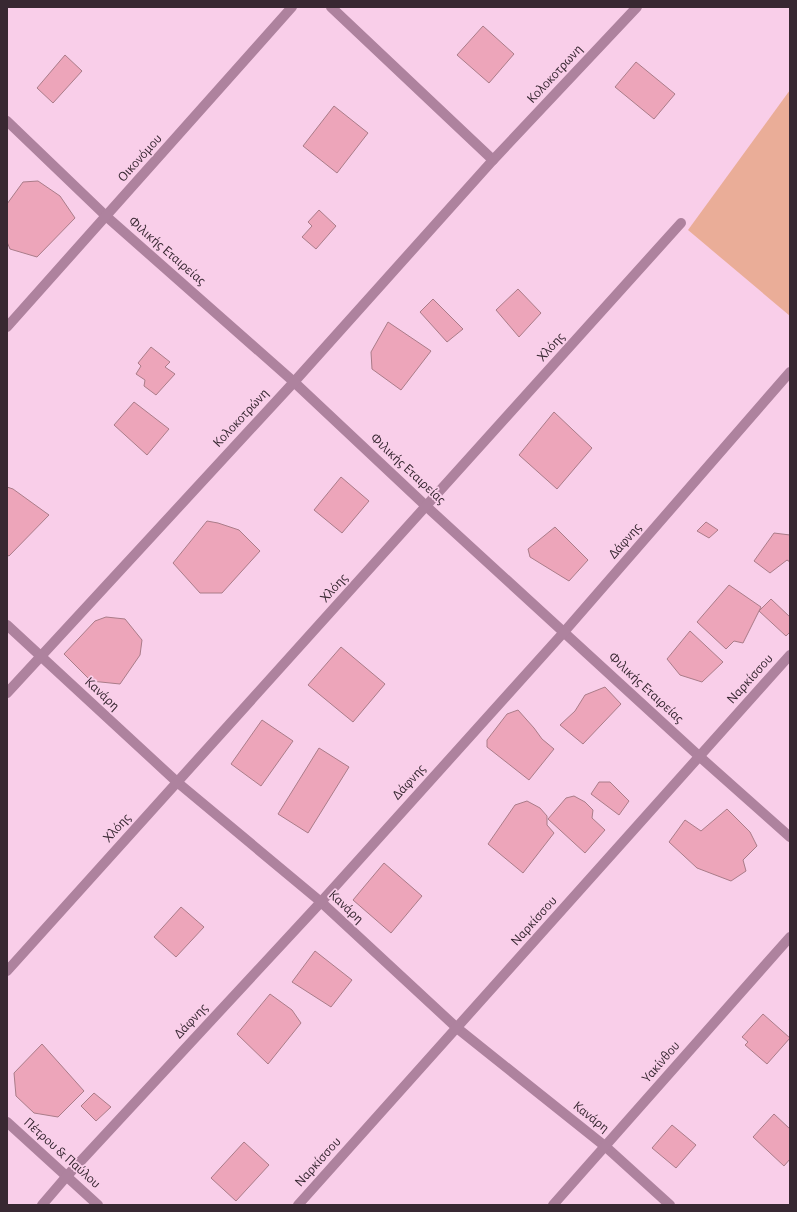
<svg xmlns="http://www.w3.org/2000/svg" width="797" height="1212" font-family="'Alegreya Sans',sans-serif">
<rect width="100%" height="100%" fill="#f9cee9"/>
<polygon fill="#eaad98" points="790,90 790,316 688,230"/>
<g fill="#eda5ba" stroke="#aa7c89">
<polygon points="483,26 514,54 489,83 457,55"/>
<polygon points="65,55 82,71 53,103 37,88"/>
<polygon points="636,62 675,94 654,119 615,87"/>
<polygon points="334,106 368,133 337,173 303,146"/>
<polygon points="38,181 60,196 75,218 37,257 10,249 7,242 7,204 23,182"/>
<polygon points="319,210 336,226 316,249 302,237 312,226 308,222"/>
<polygon points="518,289 541,313 519,337 496,310"/>
<polygon points="433,299 463,329 447,342 420,312"/>
<polygon points="388,322 431,351 401,390 372,369 371,352"/>
<polygon points="151,347 170,362 165,367 175,374 156,395 144,386 145,380 136,374 141,366 138,363"/>
<polygon points="134,402 169,429 147,455 114,425"/>
<polygon points="554,412 592,448 557,489 519,455"/>
<polygon points="341,477 369,501 342,533 314,510"/>
<polygon points="7,487 13,489 49,515 9,556 7,555"/>
<polygon points="207,521 218,523 239,530 260,551 222,593 200,593 173,563"/>
<polygon points="706,522 718,530 709,538 697,531"/>
<polygon points="555,527 588,560 569,581 530,557 528,549"/>
<polygon points="774,533 790,535 790,562 787,560 770,573 754,561"/>
<polygon points="729,585 761,607 743,643 734,641 726,649 697,622"/>
<polygon points="771,599 790,617 790,632 786,636 759,611"/>
<polygon points="106,617 125,619 142,640 140,655 120,684 91,681 64,654 95,621"/>
<polygon points="690,631 723,662 702,682 680,675 667,659"/>
<polygon points="341,647 385,684 353,722 308,685"/>
<polygon points="605,687 621,704 583,744 560,725 575,711 585,695"/>
<polygon points="518,710 534,728 542,739 554,749 529,780 487,747 487,740 507,714"/>
<polygon points="262,720 293,741 261,786 231,764"/>
<polygon points="319,748 349,767 308,833 278,814"/>
<polygon points="599,782 610,782 629,801 619,815 591,794"/>
<polygon points="574,796 585,802 593,810 592,818 605,830 585,853 548,819 566,798"/>
<polygon points="527,801 540,808 547,816 547,825 554,833 523,873 488,844 515,805"/>
<polygon points="727,809 750,832 757,846 743,860 746,871 731,881 697,868 669,842 685,820 701,831"/>
<polygon points="384,863 422,896 391,933 353,900"/>
<polygon points="181,907 204,927 176,957 154,937"/>
<polygon points="315,951 352,980 331,1007 292,982"/>
<polygon points="270,994 292,1010 301,1023 268,1064 237,1034"/>
<polygon points="763,1014 790,1038 767,1064 745,1045 748,1042 742,1037"/>
<polygon points="42,1044 84,1091 58,1117 34,1113 16,1096 14,1073"/>
<polygon points="94,1093 111,1107 96,1121 81,1106"/>
<polygon points="774,1114 790,1129 790,1159 784,1166 753,1137"/>
<polygon points="672,1125 696,1145 676,1168 652,1148"/>
<polygon points="244,1142 269,1165 236,1201 211,1178"/>
</g>
<g fill="none" stroke-linecap="round" stroke-linejoin="round">
<g stroke="#ae829e" stroke-width="10">
<polyline points="331,7 493,160"/>
<polyline points="7,121 107,217 294,382 426,506 700,757 790,837"/>
<polyline points="7,327 292,7"/>
<polyline points="7,625 177,782 321,902 457,1028 606,1147 670,1205"/>
<polyline points="7,693 294,382 493,160 637,7"/>
<polyline points="7,971 681,223"/>
<polyline points="7,1122 98,1205"/>
<polyline points="42,1205 66,1177 321,902 564,632 790,372"/>
<polyline points="298,1205 790,655"/>
<polyline points="553,1205 790,937"/>
</g>
</g>
<g text-anchor="middle" dominant-baseline="central" stroke-width="3.5" stroke-linejoin="round" paint-order="stroke">
<g font-size="14" fill="#382832" stroke="#f9cee9">
<text transform="translate(555 74) rotate(-47)">Κολοκοτρωνη</text>
<text transform="translate(140 158) rotate(-48)">Οικονόμου</text>
<text transform="translate(167 251) rotate(41)">Φιλικής Εταιρείας</text>
<text transform="translate(551 347) rotate(-48)">Χλόης</text>
<text transform="translate(241 418) rotate(-47)">Κολοκοτρώνη</text>
<text transform="translate(408 469) rotate(43)">Φιλικής Εταιρείας</text>
<text transform="translate(625 541) rotate(-49)">Δάφνης</text>
<text transform="translate(334 588) rotate(-48)">Χλόης</text>
<text transform="translate(750 679) rotate(-48)">Ναρκίσσου</text>
<text transform="translate(646 688) rotate(43)">Φιλικής Εταιρείας</text>
<text transform="translate(102 694) rotate(43)">Κανάρη</text>
<text transform="translate(409 782) rotate(-48)">Δάφνης</text>
<text transform="translate(117 828) rotate(-48)">Χλόης</text>
<text transform="translate(346 907) rotate(43)">Κανάρη</text>
<text transform="translate(534 921) rotate(-48)">Ναρκίσσου</text>
<text transform="translate(191 1021) rotate(-47)">Δάφνης</text>
<text transform="translate(661 1062) rotate(-49)">Υακίνθου</text>
<text transform="translate(591 1117) rotate(38)">Κανάρη</text>
<text transform="translate(62 1153) rotate(42)">Πέτρου &amp; Παύλου</text>
<text transform="translate(318 1162) rotate(-48)">Ναρκίσσου</text>
</g>
</g>
<rect width="797" height="1212" fill="none" stroke="#382832" stroke-width="16"/>
</svg>
